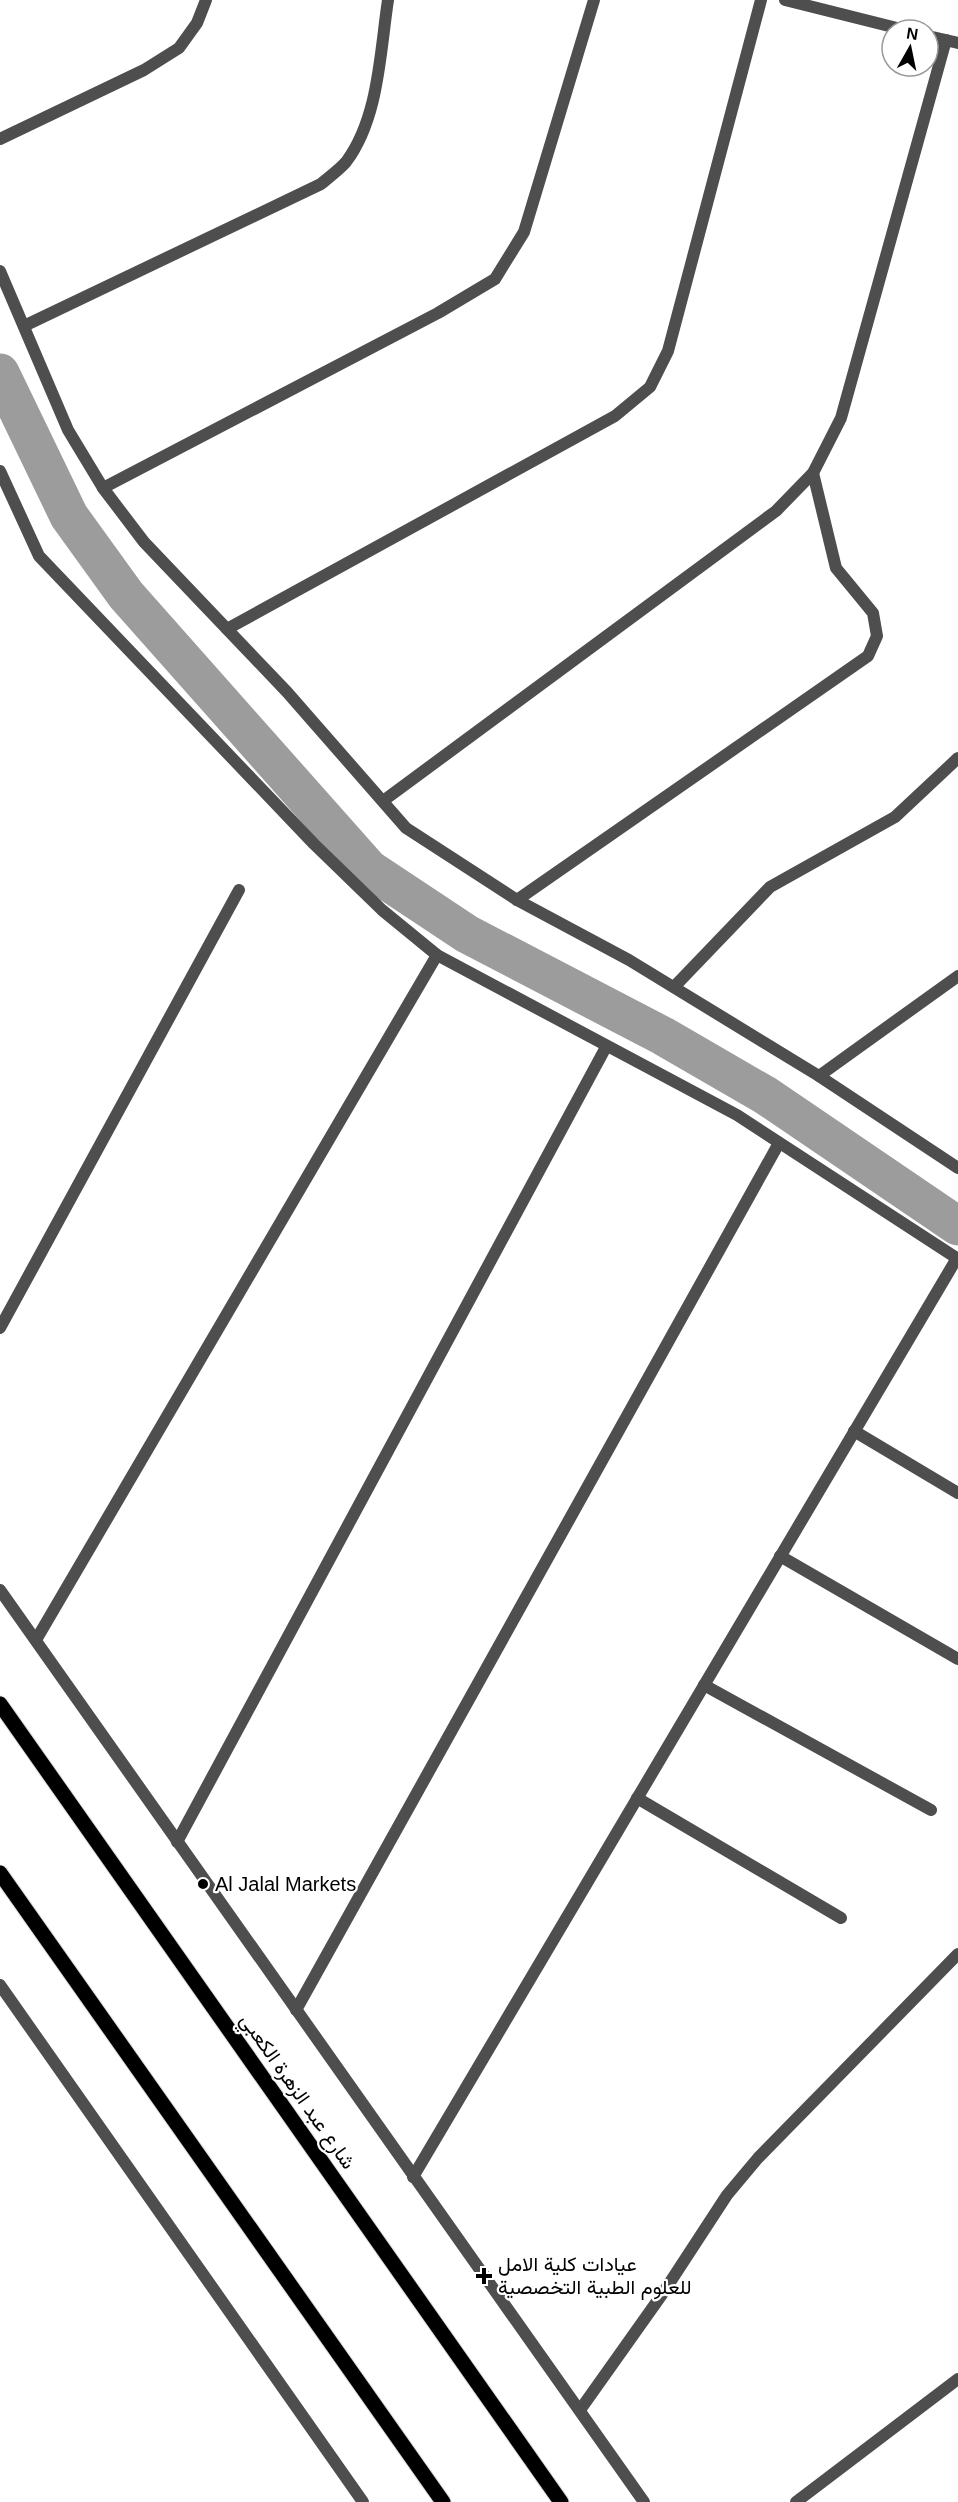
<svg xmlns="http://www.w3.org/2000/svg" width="958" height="2502" font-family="Helvetica,Vazirmatn,sans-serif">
<rect width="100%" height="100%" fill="#fff"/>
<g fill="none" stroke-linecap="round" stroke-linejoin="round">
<polyline stroke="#9c9c9c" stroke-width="39" points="0,373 69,516 126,595 369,869 467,934 663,1036 765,1095 958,1226"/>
<defs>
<g id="primary">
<polyline points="0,1704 561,2502"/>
<polyline points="0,1873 443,2502"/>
</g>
</defs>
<use href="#primary" stroke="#dbdbdb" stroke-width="17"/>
<g stroke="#4e4e4e" stroke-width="12">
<polyline points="785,0 905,30"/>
<polyline points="928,36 958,43"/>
<polyline points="0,139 144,70 179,48 197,23 206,0"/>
<path d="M24,326L321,184C329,177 339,170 346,162C379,118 380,52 388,0"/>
<polyline points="0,471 39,556 314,844 382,910 437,955 737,1115 958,1259"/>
<polyline points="103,488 438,313 495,279 524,232 594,0"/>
<polyline points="227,629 615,416 650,387 668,351 761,0"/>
<polyline points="383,801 776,511 813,473 841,418 946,40"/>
<polyline points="517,900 868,656 877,636 873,613 836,568 813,473"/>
<polyline points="674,987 770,887 895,817 958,758"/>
<polyline points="819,1076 958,976"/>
<polyline points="0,1328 239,890"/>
<polyline points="854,1431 958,1493"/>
<polyline points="780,1556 958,1659"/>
<polyline points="36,1640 437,955"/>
<polyline points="704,1685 931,1810"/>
<polyline points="637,1798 841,1918"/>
<polyline points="177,1842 606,1047"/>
<polyline points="296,2010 779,1143"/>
<polyline points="413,2177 957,1258"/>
<polyline points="580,2410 663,2293 727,2195 758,2158 958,1954"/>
<polyline points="796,2502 958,2379"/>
</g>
<g stroke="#4e4e4e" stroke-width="12">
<polyline points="0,271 68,430 103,488 144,542 287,692 406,828 517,900 629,960 819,1076 958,1168"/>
<polyline points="0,1590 644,2502"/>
<polyline points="0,1985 363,2502"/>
</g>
<use href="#primary" stroke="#000" stroke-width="15"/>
</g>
<g fill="#000" stroke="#fff" stroke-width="2">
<circle cx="203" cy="1884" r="6"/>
<path d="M481 2267h6v6h6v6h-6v6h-6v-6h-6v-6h6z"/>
</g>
<g text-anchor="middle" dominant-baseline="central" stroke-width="4.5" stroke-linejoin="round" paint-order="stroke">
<g font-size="20" fill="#000" stroke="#fff" text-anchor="start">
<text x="215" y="1884">Al Jalal Markets</text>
<text x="498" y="2264">عيادات كلية الامل<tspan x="498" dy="23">للعلوم الطبية التخصصية</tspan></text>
</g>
<g font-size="20" fill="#000" stroke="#fff">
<text transform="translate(298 2091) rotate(55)">شارع عبد الزهرة الكعبي</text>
</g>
</g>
<g transform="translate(910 48) rotate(9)"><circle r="28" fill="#ffffff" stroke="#999999" stroke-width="1.5"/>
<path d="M0-4.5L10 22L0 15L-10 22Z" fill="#000000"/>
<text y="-9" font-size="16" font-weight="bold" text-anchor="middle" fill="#000000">N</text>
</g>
</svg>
